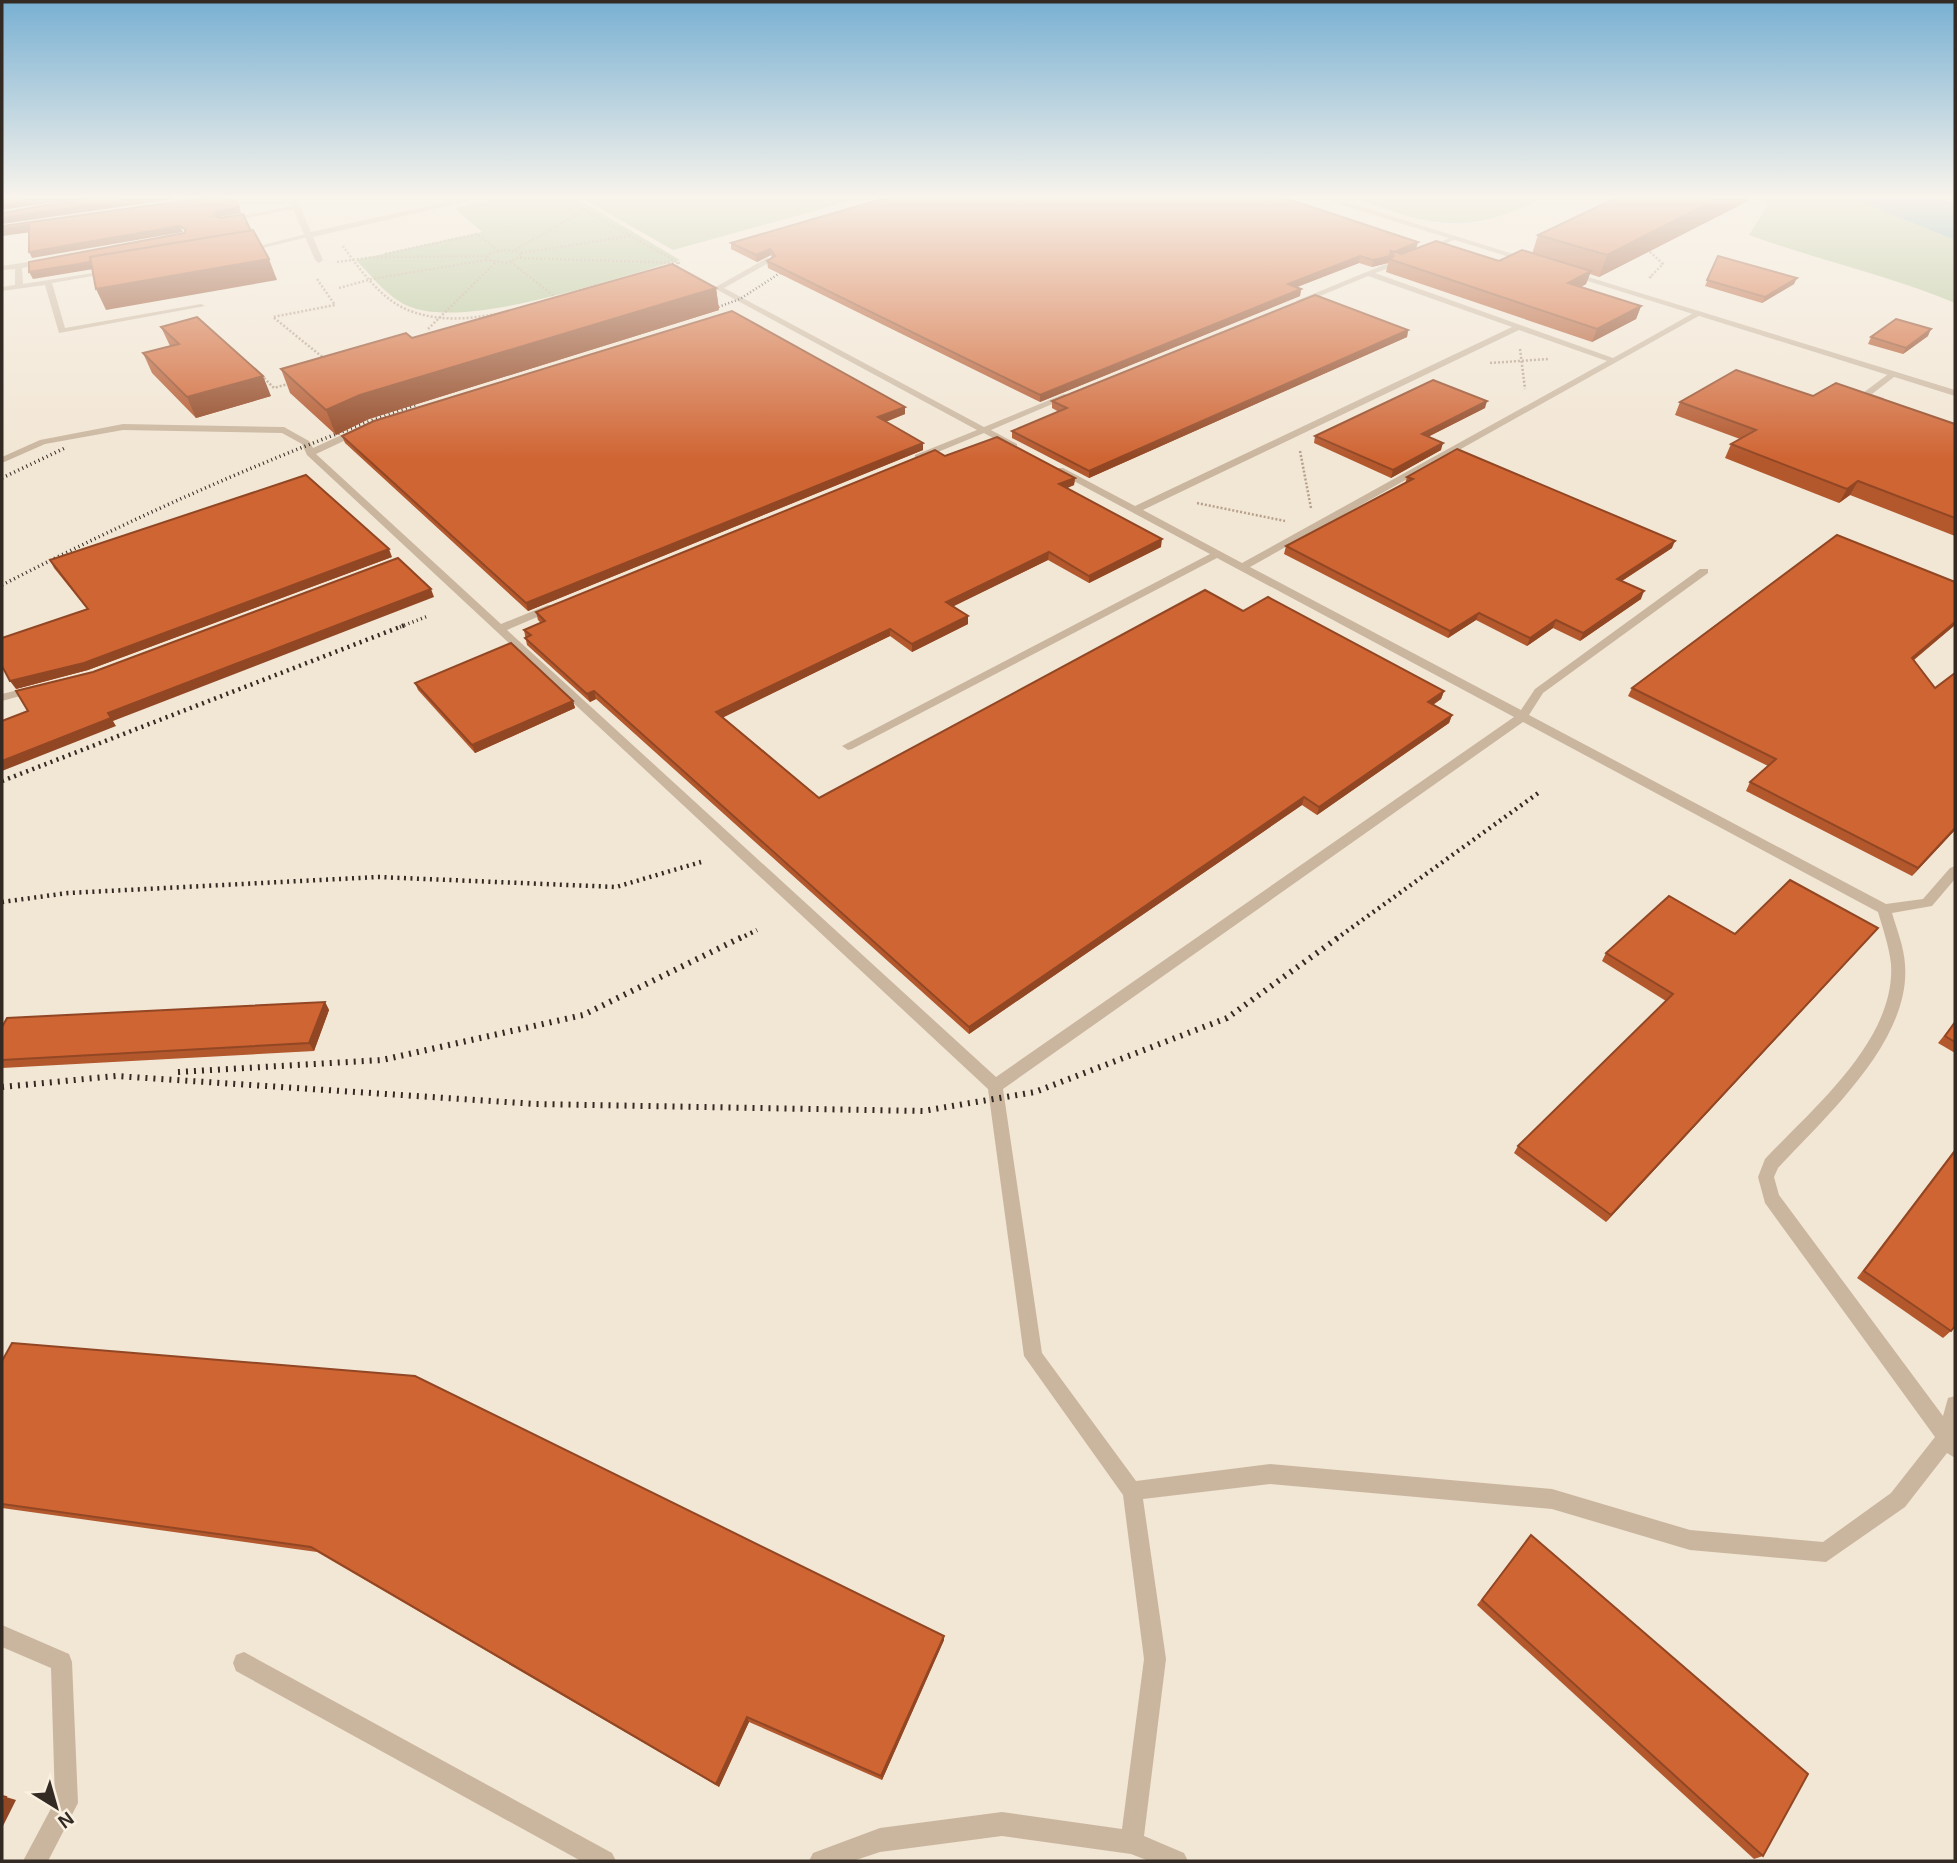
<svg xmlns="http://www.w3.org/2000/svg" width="1957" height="1863" font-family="Helvetica,sans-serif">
<rect width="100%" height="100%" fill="#f2e6d4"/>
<g fill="#afc293">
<path d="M505,197H574L680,260C617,277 466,331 408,306C387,297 371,275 356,260L482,232L455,208Z"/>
<polygon points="580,197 864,197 673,250"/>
<path d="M1350,197H1542C1534,204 1523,207 1513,211C1451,236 1410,217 1350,197Z"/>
<path d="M1759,197H1848L1955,240V303C1889,275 1817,260 1749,235L1768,205Z"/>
</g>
<polygon fill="#71aab1" points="1848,197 1933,197 1955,203 1955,240"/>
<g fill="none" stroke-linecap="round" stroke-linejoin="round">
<g stroke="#b6a08a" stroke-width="2.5" stroke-dasharray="2 2" stroke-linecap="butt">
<polyline points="499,204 562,198 679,263 676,270"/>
<path d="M343,246C357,266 376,292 398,305C456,338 539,302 597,285"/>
<polyline points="1647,249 1663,264 1650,277 1653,278"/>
<polygon points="504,250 518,252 522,256 506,263 486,260 489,254"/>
<polyline points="515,250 585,210"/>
<polyline points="521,253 630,236"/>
<polyline points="385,254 477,234 499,251"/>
<polyline points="520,258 678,263"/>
<polyline points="337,262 374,257 487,256"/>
<polyline points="511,262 555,297"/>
<polyline points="317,279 335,305 273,317 326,360"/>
<polyline points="339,288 372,279 486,260"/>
<polyline points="428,329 495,263"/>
<polyline points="1520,349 1525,389"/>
<polyline points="1490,363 1548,359"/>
<polyline points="264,378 274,388 291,383"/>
<polyline points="1300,451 1311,508"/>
<polyline points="1197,503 1285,521"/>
</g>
<g fill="#cab69f" fill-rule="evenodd">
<polygon points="223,197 234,201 294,200 297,202 294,204 233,205 215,198"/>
<polygon points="291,206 293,209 225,222 222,220"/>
<polygon points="310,233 312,236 243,253 239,251"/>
<polygon points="1454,236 1456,239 1428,251 1422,250"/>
<polygon points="767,258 774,260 724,288 984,427 1064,394 1071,396 991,430 1017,444 1017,448 1011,448 984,433 921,459 915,459 915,455 977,430 714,288"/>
<polygon points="48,259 51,263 22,268 23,284 112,270 116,272 52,283 65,328 201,304 205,306 59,333 45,285 2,291 2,287 15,285 15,269 2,270 2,266"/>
<path d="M1386,264L1389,268L1375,273L1613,358L1697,311L1704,313L1250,567L1521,710L1535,689L1700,569H1708V573L1543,693L1529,715L1886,904L1923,899L1950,868L1955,866V879L1932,906L1892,913C1897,930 1904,947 1905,965C1911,1041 1825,1117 1778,1168L1774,1177L1779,1195L1943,1416L1948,1398L1955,1396V1458L1947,1453L1905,1507L1826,1562L1690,1550L1552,1509L1270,1484L1143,1499L1166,1659L1144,1836L1184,1853L1188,1861H1149L1131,1854L1002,1836L880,1852L853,1861H809L813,1853L880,1828L1002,1812L1122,1829L1144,1659L1123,1495L1024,1356L988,1089L307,455L302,444L282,433L123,430L45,444L2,463V457L40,440L123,424L284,427L309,441L313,448L357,428H363V432L316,454L501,624L548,605H556V609L507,630L996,1077L1514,717L1217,558L852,749L848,750L842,746L1210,554L1057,472V468H1063L1135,506L1512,327L1368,276L1303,303L1296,301ZM1519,330L1607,361L1242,563L1143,510ZM1523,722L1878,912C1883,929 1889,946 1891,964C1896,1040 1812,1109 1765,1159L1758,1177L1765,1203L1935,1437L1891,1493L1823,1542L1690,1530L1552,1489L1270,1464L1136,1481L1042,1353L1003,1089Z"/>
<polygon points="1891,372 1898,374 1872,394 1884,398 1884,402 1863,397 1863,393"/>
<polygon points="34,686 38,687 38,691 2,701 2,694"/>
<polygon points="2,1625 69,1654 72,1662 78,1803 48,1861 23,1861 55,1801 51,1668 2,1647"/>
<polygon points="244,1652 612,1853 616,1861 581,1861 236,1671 233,1663 236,1655"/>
</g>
<g fill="#cab69f" fill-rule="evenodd">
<polygon points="288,197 296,197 311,232 469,197 486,197 313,237 323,260 319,263 315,260"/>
<polygon points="1316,197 1330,197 1539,262 1532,264"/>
<polygon points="1562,269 1955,390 1955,396 1562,273"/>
</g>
<polyline stroke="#332a23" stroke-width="2.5" stroke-dasharray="1 2.5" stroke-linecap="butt" points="702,313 740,299 797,262"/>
<g stroke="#332a23" stroke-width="3.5" stroke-dasharray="1 3.5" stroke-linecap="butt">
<polyline points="2,478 67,447"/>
<path d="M2,585C136,516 273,455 415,405"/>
<polyline points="400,627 428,616"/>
</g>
<g stroke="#332a23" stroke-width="4.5" stroke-dasharray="2 4.5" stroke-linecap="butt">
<polyline points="2,781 405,625"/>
<polyline points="2,902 68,893 378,877 616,887 701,862"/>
<polyline points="739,939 757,930"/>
<polyline points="1336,939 1541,791"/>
</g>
<g stroke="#332a23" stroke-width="6" stroke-dasharray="2 6" stroke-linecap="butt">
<polyline points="178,1072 382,1060 583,1015 742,937"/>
<polyline points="2,1087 116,1076 536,1104 923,1111 1035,1092 1227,1018 1339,937"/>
</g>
</g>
<g fill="#b3572d">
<polygon points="1748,201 1599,277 1590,274 1586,284 1581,287 1641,306 1636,319 1592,342 1386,272 1388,263 1372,267 1359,263 1296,287 1301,289 1300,296 1040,402 768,268 767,261 772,258 771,255 757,262 731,249 731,243 1416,248 1499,261 1532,254 1538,235"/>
<polygon points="1718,256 1794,284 1762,303 1705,286"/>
<polygon points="716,288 719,310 369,419 336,435 290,393 281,369 412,338"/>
<polygon points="161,327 271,396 196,418 152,373 143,353 170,346"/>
<polygon points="1408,330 1407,337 1089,478 1012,438 1012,431 1059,412 1052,408 1052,401"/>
<polygon points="1928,336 1903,354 1868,344 1871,337"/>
<polygon points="1813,396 1955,424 1955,536 1850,495 1839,503 1725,458 1731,444 1740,439 1675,415 1680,402"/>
<polygon points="1485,408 1429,436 1441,450 1391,478 1314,443 1315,436"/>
<polygon points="905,414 886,422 923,450 528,611 345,443 342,436"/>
<polygon points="945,456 1075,478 1074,485 1066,488 1161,547 1089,583 1048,560 953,606 968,616 968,624 912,652 890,636 723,717 819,798 1243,611 1444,691 1441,699 1433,705 1452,715 1449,723 1317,815 1302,805 969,1034 596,699 590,702 527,645 524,630 541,623 538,620 536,612"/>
<polygon points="1407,477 1672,548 1622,581 1641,599 1580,641 1553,628 1527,646 1476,620 1448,638 1284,554 1286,546 1405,484"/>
<polygon points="392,557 88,670 16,689 87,609 54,568 50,560"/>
<polygon points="1955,582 1955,625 1914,660 1935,688 1955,673 1955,830 1912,876 1746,791 1750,782 1768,766 1628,696 1632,688"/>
<polygon points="415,683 573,701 575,708 475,753 418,690"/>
<polygon points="1878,928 1872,935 1606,1222 1514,1153 1518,1146 1666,1001 1602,961 1606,953 1735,934"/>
<polygon points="325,1002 329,1010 314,1051 2,1068 2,1027"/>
<polygon points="1955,1022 1955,1053 1938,1043"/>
<polygon points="1955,1149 1955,1326 1951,1331 1943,1338 1857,1278"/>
<polygon points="2,1361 944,1640 882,1780 749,1722 719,1787 317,1552 2,1508"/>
<polygon points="1531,1535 1763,1856 1754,1859 1477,1605"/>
</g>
<g fill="#924724">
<polygon points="44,197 89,197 2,210 2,204"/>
<polygon points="144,197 189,197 2,224 2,218"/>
<polygon points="1721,197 1749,197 1748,201 1599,277 1607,255"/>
<polygon points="239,207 241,213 219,217 215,216 216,211"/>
<polygon points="29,225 32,232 2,236 2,229"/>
<polygon points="180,226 183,232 32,258 29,252"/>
<polygon points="254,236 257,242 33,279 29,272"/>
<polygon points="1418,242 1416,249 1394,256 1392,253"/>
<polygon points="770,249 771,255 757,262 756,255"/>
<polygon points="1360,256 1359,263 1287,291 1288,284"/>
<polygon points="1390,256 1389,263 1389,259 1388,263 1372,267 1373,260"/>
<polygon points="269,259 277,280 106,310 96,289"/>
<polygon points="1591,271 1586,284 1564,296 1568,283"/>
<polygon points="1797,278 1794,284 1762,303 1765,297"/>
<polygon points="716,288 719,310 369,419 336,435 326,410 360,395"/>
<polygon points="1301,289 1300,296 1040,402 1040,395"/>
<polygon points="1641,306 1636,319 1592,342 1597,329"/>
<polygon points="1931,329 1928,336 1903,354 1906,348"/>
<polygon points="1408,330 1407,337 1089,478 1089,471"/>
<polygon points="263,376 271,396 196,418 187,397"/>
<polygon points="1487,401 1485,408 1420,441 1422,434"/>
<polygon points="905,407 905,414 879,424 878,417"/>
<polygon points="923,443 923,450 528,611 526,603"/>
<polygon points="1443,443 1441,450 1391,478 1393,470"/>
<polygon points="1075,478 1074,485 1059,492 1059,484"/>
<polygon points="1858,481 1850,495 1839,503 1847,489"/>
<polygon points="1162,539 1161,547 1089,583 1089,576"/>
<polygon points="1675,541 1672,548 1614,586 1617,579"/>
<polygon points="389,549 392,557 88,670 16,689 10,681"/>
<polygon points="1049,552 1048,560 946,610 946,602"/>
<polygon points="431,589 434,597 113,721 116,726 2,771 2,761 108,713"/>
<polygon points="1644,591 1641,599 1580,641 1583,633"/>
<polygon points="1479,613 1476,620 1448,638 1450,631"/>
<polygon points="968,616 968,624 912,652 912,644"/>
<polygon points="1556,620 1553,628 1527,646 1530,638"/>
<polygon points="1955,622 1955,625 1906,666 1912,658"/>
<polygon points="890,629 890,636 718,720 716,712"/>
<polygon points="594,691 596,699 590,702 587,694"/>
<polygon points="1444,691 1441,699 1425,710 1428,702"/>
<polygon points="573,701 575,708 475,753 472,745"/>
<polygon points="1452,715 1449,723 1317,815 1319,807"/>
<polygon points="1304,797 1302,805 969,1034 969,1027"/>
<polygon points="1955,828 1955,830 1912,876 1918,868"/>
<polygon points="1878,928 1872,935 1606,1222 1611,1215"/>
<polygon points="325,1002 329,1010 314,1051 309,1043"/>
<polygon points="944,1636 944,1640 882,1780 881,1776"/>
<polygon points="747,1717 749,1722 719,1787 716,1784"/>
<polygon points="6,1797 16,1800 2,1828 2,1805"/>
</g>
<g fill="#d06534" stroke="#924724" stroke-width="2">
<polygon points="2,197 44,197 2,204"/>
<polygon points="91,197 144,197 2,218 2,213"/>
<polygon points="211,197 221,197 236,201 239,207 216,211 215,216 220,218 243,214 251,231 90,257 91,262 29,272 29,262 184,233 186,230 180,226 29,252 29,225 2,229 2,226"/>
<polygon points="889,197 1282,197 1418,242 1394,252 1391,251 1390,256 1373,260 1360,256 1288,284 1301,289 1040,395 767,261 775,256 770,249 756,255 731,243"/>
<polygon points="1618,197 1721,197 1607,255 1538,235"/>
<polygon points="253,230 269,259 96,289 90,257"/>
<polygon points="1436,241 1499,261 1522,250 1591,271 1568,283 1641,306 1597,329 1389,259 1394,256 1391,251 1402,254"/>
<polygon points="1718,256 1797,278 1765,297 1707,280"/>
<polygon points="672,264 716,288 360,395 326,410 281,369 406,333 412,338"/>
<polygon points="1315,295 1408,330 1089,471 1012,431 1067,408 1052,401"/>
<polygon points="732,311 905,407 878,417 923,443 526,603 342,436 374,421"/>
<polygon points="197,317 263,376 187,397 143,353 179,344 161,327"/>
<polygon points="1896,319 1931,329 1906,348 1871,337"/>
<polygon points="1736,370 1813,396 1836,383 1955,424 1955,518 1858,481 1847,489 1731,444 1756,430 1680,402"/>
<polygon points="1433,380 1487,401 1422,434 1443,443 1393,470 1315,436"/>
<polygon points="997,437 1075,478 1059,484 1162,539 1089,576 1049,552 946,602 968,616 912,644 890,629 716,712 819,798 1205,590 1243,611 1268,597 1444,691 1428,702 1452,715 1319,807 1304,797 969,1027 594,691 587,694 525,638 531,635 524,630 545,621 536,612 935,450 945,456"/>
<polygon points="1457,449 1675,541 1617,579 1644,591 1583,633 1556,620 1530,638 1479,613 1450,631 1286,546 1413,479 1407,477"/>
<polygon points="306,475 389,549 84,663 10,681 2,666 2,638 88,609 50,560"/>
<polygon points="1837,535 1955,582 1955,622 1912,658 1935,688 1955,673 1955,828 1918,868 1750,782 1776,759 1632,688"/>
<polygon points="398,558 431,589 108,713 111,718 2,761 2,721 28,711 16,691 93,672"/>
<polygon points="511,643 573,701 472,745 415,683"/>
<polygon points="1790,880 1878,928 1611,1215 1518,1146 1673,994 1606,953 1669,896 1735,934"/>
<polygon points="325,1002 309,1043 2,1060 2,1027 7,1018"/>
<polygon points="1955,1022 1955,1042 1945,1036"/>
<polygon points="1955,1151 1955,1326 1951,1331 1864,1271"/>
<polygon points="12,1343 415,1376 944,1636 881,1776 747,1717 716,1784 311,1547 2,1504 2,1361"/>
<polygon points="1531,1535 1808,1774 1763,1856 1482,1600"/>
<polygon points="2,1796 6,1797 2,1805"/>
</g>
<linearGradient id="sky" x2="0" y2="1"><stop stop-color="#78b0d2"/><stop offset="0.43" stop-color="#f9f4ec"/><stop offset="1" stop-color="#f9f4ec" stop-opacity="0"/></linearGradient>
<rect width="1957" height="458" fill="url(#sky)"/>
<rect width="1957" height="1863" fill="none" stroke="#332a23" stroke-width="7"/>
<g transform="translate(56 1807) rotate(143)" stroke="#faf0e0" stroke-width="5" paint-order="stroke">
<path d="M0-5L12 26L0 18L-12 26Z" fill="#332a23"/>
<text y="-10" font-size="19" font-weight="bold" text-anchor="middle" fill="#332a23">N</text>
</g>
</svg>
